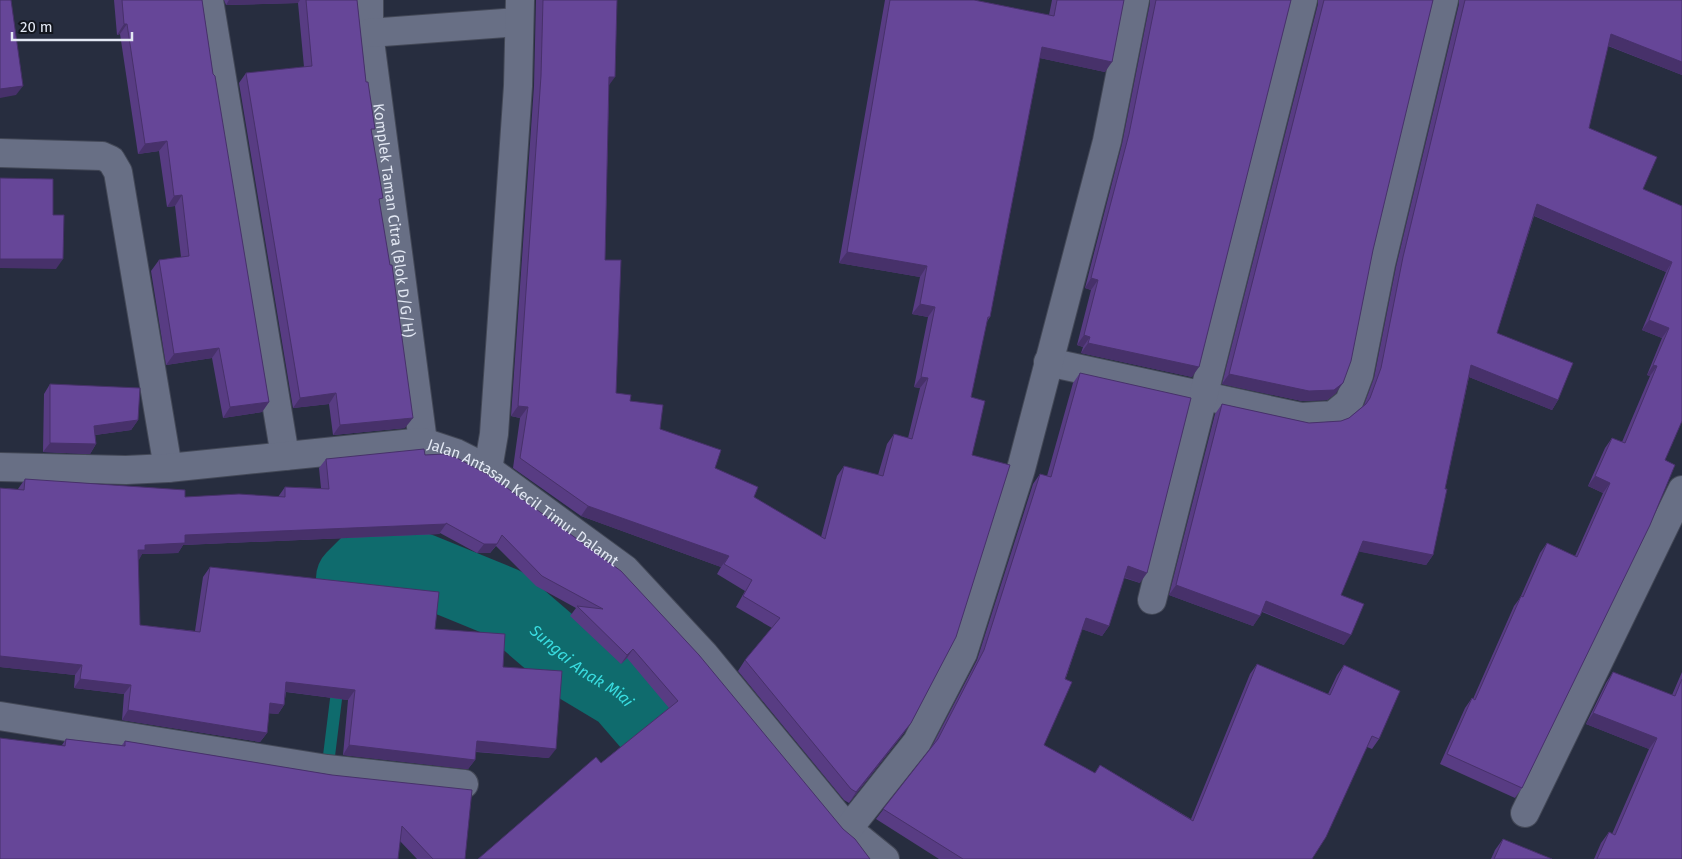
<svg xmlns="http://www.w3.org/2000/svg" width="1682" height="859" font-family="'Fira Sans',sans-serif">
<rect width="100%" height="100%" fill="#272d3f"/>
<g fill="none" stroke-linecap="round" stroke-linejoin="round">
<g stroke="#0f6b6d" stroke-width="12">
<polyline points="350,599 352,578"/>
<polyline points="327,772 338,683"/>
</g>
<path stroke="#0f6b6d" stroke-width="72" id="s1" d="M352,578L368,562L421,569L504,603L582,670L622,694L718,805L761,859"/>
<defs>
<g id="minor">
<polyline points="209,0 285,456"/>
<path id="s2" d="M369,0V33L423,442"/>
<polyline points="369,33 519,22"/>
<polyline points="0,153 102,156 111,160 118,172 168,468"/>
<polyline points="1048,362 1301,417 1333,415 1349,402 1359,375 1381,264 1444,0"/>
<path id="s3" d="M0,467L126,470L168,468L423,442L456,453L488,469L625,569L704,654L848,829L885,859"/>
<polyline points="488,469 494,434 518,86 520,0"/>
<polyline points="1152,600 1303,0"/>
<polyline points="0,716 327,769 464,784"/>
<polyline points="1525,813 1682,490"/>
<polyline points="848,829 917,742 963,653 1021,469 1107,141 1135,0"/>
</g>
</defs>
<use href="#minor" stroke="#434857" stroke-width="30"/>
<use href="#minor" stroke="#686f85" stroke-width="28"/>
</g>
<g fill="#583c83">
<polygon points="114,0 202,0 213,74 269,402 262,412 223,418 212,358 166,365 151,271 159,260 181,257 175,206 167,207 159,151 138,154 120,34 117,35"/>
<polygon points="224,0 357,0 366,82 405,428 333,435 329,404 293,408 239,83 246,73 304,67 298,3 226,5"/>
<polygon points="536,0 617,0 609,85 605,260 616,393 630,401 660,429 754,497 821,537 837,476 844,466 878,475 887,444 894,434 908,438 920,388 914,387 928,317 912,314 920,277 839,263 885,0 974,0 1049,15 1052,0 1124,0 1105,72 1040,58 990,317 986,323 904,733 849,803 844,800 738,671 745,660 772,628 736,607 745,591 717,574 721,567 581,516 513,468 520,418 511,416 534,86"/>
<polygon points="1150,0 1291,0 1192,377 1081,353 1083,347 1077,345 1091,290 1085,288 1122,144 1150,3"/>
<polygon points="1318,0 1433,0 1336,393 1327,400 1302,401 1222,384 1318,4"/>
<polygon points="1459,0 1682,0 1682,75 1608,46 1589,128 1643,189 1682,206 1682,421 1522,788 1515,798 1440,764 1465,708 1472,698 1473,699 1514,606 1520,598 1540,553 1547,543 1575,556 1603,493 1588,486 1605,448 1612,438 1622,442 1650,376 1647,375 1662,338 1642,330 1666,272 1534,216 1497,333 1558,400 1552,410 1469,377 1445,489 1433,555 1426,565 1358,551 1341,595 1344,645 1262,612 1253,626 1169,595 1215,414 1222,404 1309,423 1341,421 1349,418 1364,405 1374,378 1396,267 1459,4"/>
<polygon points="1080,373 1140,583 1124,578 1109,626 1102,636 1082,629 1044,745 1095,773 1100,765 1191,819 1250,674 1257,664 1328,694 1337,675 1344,665 1379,739 1372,749 1367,747 1312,859 939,859 876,819 932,746 977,660 1033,484 1040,474 1047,476 1073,383"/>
<polygon points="50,384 138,420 131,430 95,435 96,444 90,454 43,452 44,394"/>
<polygon points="444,454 843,829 601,763 669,708 627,658 621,664 570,616 576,608 536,586 496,546 490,553 477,553 440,533 439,534 183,545 178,553 142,554 138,560 140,625 195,631 203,577 210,567 435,629 503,667 549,758 476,752 475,760 468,769 343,755 348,700 286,692 284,705 278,714 269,713 267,733 260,742 122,720 124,694 74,688 75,675 0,667 0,488 18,489 25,479 185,497 278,497 285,487 321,488 319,468 326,459"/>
<polygon points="1613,672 1672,695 1682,672 1682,859 1594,859 1601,843 1609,832 1612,834 1649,749 1586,724 1606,683"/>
<polygon points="66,739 122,745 125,741 332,775 465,859 417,859 400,841 62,745"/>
<polygon points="1503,839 1552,859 1491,859 1495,850"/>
</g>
<g fill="#47316a">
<polygon points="229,0 300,0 298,3 226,5"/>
<polygon points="124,24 127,24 120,34 117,35"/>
<polygon points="1611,34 1682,62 1682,75 1604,44"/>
<polygon points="1042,47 1112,62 1105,72 1035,57"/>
<polygon points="609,77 615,77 607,88"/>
<polygon points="23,86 16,95 0,98 0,89"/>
<polygon points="167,141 159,151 138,154 145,144"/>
<polygon points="182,195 175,206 167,207 174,196"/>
<polygon points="1537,204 1672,262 1666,272 1530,214"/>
<polygon points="847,252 927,266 920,277 839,263"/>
<polygon points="0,259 63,259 56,269 0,268"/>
<polygon points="1091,278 1098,280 1091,290 1085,288"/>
<polygon points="920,304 935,307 928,317 912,314"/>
<polygon points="1649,320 1669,328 1662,338 1642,330"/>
<polygon points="1084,335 1090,337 1083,347 1077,345"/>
<polygon points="1088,343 1199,367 1192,377 1081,353"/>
<polygon points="219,348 212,358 166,365 174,354"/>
<polygon points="1471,365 1558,400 1552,410 1464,375"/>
<polygon points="1653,365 1657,366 1650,376 1647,375"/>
<polygon points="1229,374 1343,383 1336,393 1327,400 1302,401 1222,384"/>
<polygon points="921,377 928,378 920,388 914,387"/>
<polygon points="336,393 329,404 293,408 300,398"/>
<polygon points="269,402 262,412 223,418 230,407"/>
<polygon points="518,406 528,407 520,418 511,416"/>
<polygon points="413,418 405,428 333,435 340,425"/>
<polygon points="138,420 131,430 88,436 94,426"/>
<polygon points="50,443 96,444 90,454 43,452"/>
<polygon points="1595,476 1610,483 1603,493 1588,486"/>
<polygon points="588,506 729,556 721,567 581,516"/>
<polygon points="446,524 439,534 183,545 178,553 142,554 139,560 131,559 138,550 145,545 185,535"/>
<polygon points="1363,541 1433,555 1426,565 1356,551"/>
<polygon points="484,544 497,544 490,553 477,553"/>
<polygon points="1128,566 1147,573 1140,583 1121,576"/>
<polygon points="1176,585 1260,616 1253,626 1169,595"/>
<polygon points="1266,601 1351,635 1344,645 1259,610"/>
<polygon points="1086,618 1109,626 1102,636 1078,628"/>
<polygon points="633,649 627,658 621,664 627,655"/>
<polygon points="0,656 82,665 75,675 0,667"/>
<polygon points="80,679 131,685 124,694 74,688"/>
<polygon points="286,682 355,690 348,700 280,691"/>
<polygon points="270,703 284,705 278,714 263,713"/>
<polygon points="128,710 267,733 260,742 122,720"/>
<polygon points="1593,713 1657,738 1649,749 1586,724"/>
<polygon points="911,723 904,733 849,803 856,792"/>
<polygon points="477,741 556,749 549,758 470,751"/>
<polygon points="349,745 475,760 468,769 343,755"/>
</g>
<g fill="#664698" stroke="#47316a">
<polygon points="0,0 11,0 23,86 0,89"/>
<polygon points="122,0 202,0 213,74 215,76 269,402 230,407 219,348 174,354 159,260 189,256 182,195 174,196 167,141 145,144 127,24 124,24"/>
<polygon points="306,0 357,0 366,82 368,82 375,129 371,129 383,198 379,199 390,265 392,265 413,418 340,425 336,393 300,398 246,73 312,66"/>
<polygon points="543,0 617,0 615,77 609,77 605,260 621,260 616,393 631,395 630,401 663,405 660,429 721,450 715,468 758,487 754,497 825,539 844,466 883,476 894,434 912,439 928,378 921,377 935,307 920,304 927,266 847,252 890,0 974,0 1054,16 1057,0 1124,0 1112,62 1042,47 990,317 988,317 971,397 985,401 972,455 1010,465 956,637 911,723 856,792 851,789 745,660 780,618 743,596 752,580 724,564 729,556 588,506 520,458 528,407 518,406 541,76"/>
<polygon points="1156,0 1291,0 1199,367 1088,343 1090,337 1084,335 1098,280 1091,278 1129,134"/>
<polygon points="1324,0 1433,0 1373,250 1351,361 1343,383 1334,390 1309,391 1229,374"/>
<polygon points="1465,0 1682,0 1682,62 1611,34 1589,128 1657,157 1643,189 1682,206 1682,421 1665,460 1675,465 1650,525 1522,788 1447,754 1472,698 1475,700 1521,596 1523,597 1547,543 1577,557 1610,483 1595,476 1612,438 1625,443 1657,366 1653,365 1669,328 1649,320 1672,262 1537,204 1497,333 1573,363 1558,400 1471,365 1445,489 1447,489 1433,555 1363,541 1341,595 1364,604 1351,635 1266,601 1260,616 1176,585 1222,404 1309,423 1341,421 1349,418 1366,404 1370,398 1381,368 1403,257"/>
<polygon points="0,178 53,179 53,215 64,215 63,259 0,259"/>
<polygon points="1080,373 1191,398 1147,573 1128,566 1109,626 1086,618 1065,679 1072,682 1044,745 1095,773 1100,765 1193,821 1257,664 1330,695 1344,665 1400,691 1379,739 1372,736 1326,837 1312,859 963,859 883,809 938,739 984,650 1040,474 1051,477"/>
<polygon points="50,384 140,388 138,420 94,426 96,444 50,443"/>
<polygon points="424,449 425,455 444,454 457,458 492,477 621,571 699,655 843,829 855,839 870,859 478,859 596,757 601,763 678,701 633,649 627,655 577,606 603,609 542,576 502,535 497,544 484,544 446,523 446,524 185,535 185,543 145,545 145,550 138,550 140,625 200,632 210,567 439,592 435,629 505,634 503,667 562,671 556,749 477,741 475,760 349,745 355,690 286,682 284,705 270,703 267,733 128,710 131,685 80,679 82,665 0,656 0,488 24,490 25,479 185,490 185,497 239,494 285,497 285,487 329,489 326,459"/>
<polygon points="1613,672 1675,696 1682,679 1682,859 1597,859 1609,832 1615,835 1657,738 1593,713"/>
<polygon points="0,738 65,746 66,739 125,746 125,741 332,775 472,790 465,859 433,859 402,826 398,859 0,859"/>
<polygon points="1503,839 1552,859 1494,859"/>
</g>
<g text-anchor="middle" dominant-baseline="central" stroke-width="4" stroke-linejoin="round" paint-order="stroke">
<g font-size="15" fill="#e3e8f4" stroke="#13161e">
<text stroke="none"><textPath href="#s2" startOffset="222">Komplek Taman Citra (Blok D/G/H)</textPath></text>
<text stroke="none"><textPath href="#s3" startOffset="542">Jalan Antasan Kecil Timur Dalamt</textPath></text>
</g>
<g font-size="16" font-style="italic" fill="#39dce0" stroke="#13161e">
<text stroke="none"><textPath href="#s1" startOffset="266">Sungai Anak Miai</textPath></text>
</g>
</g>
<path d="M12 32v8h120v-8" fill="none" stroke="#e3e8f4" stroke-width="2.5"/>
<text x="20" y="32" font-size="15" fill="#e3e8f4" stroke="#13161e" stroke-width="4" paint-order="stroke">20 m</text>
</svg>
